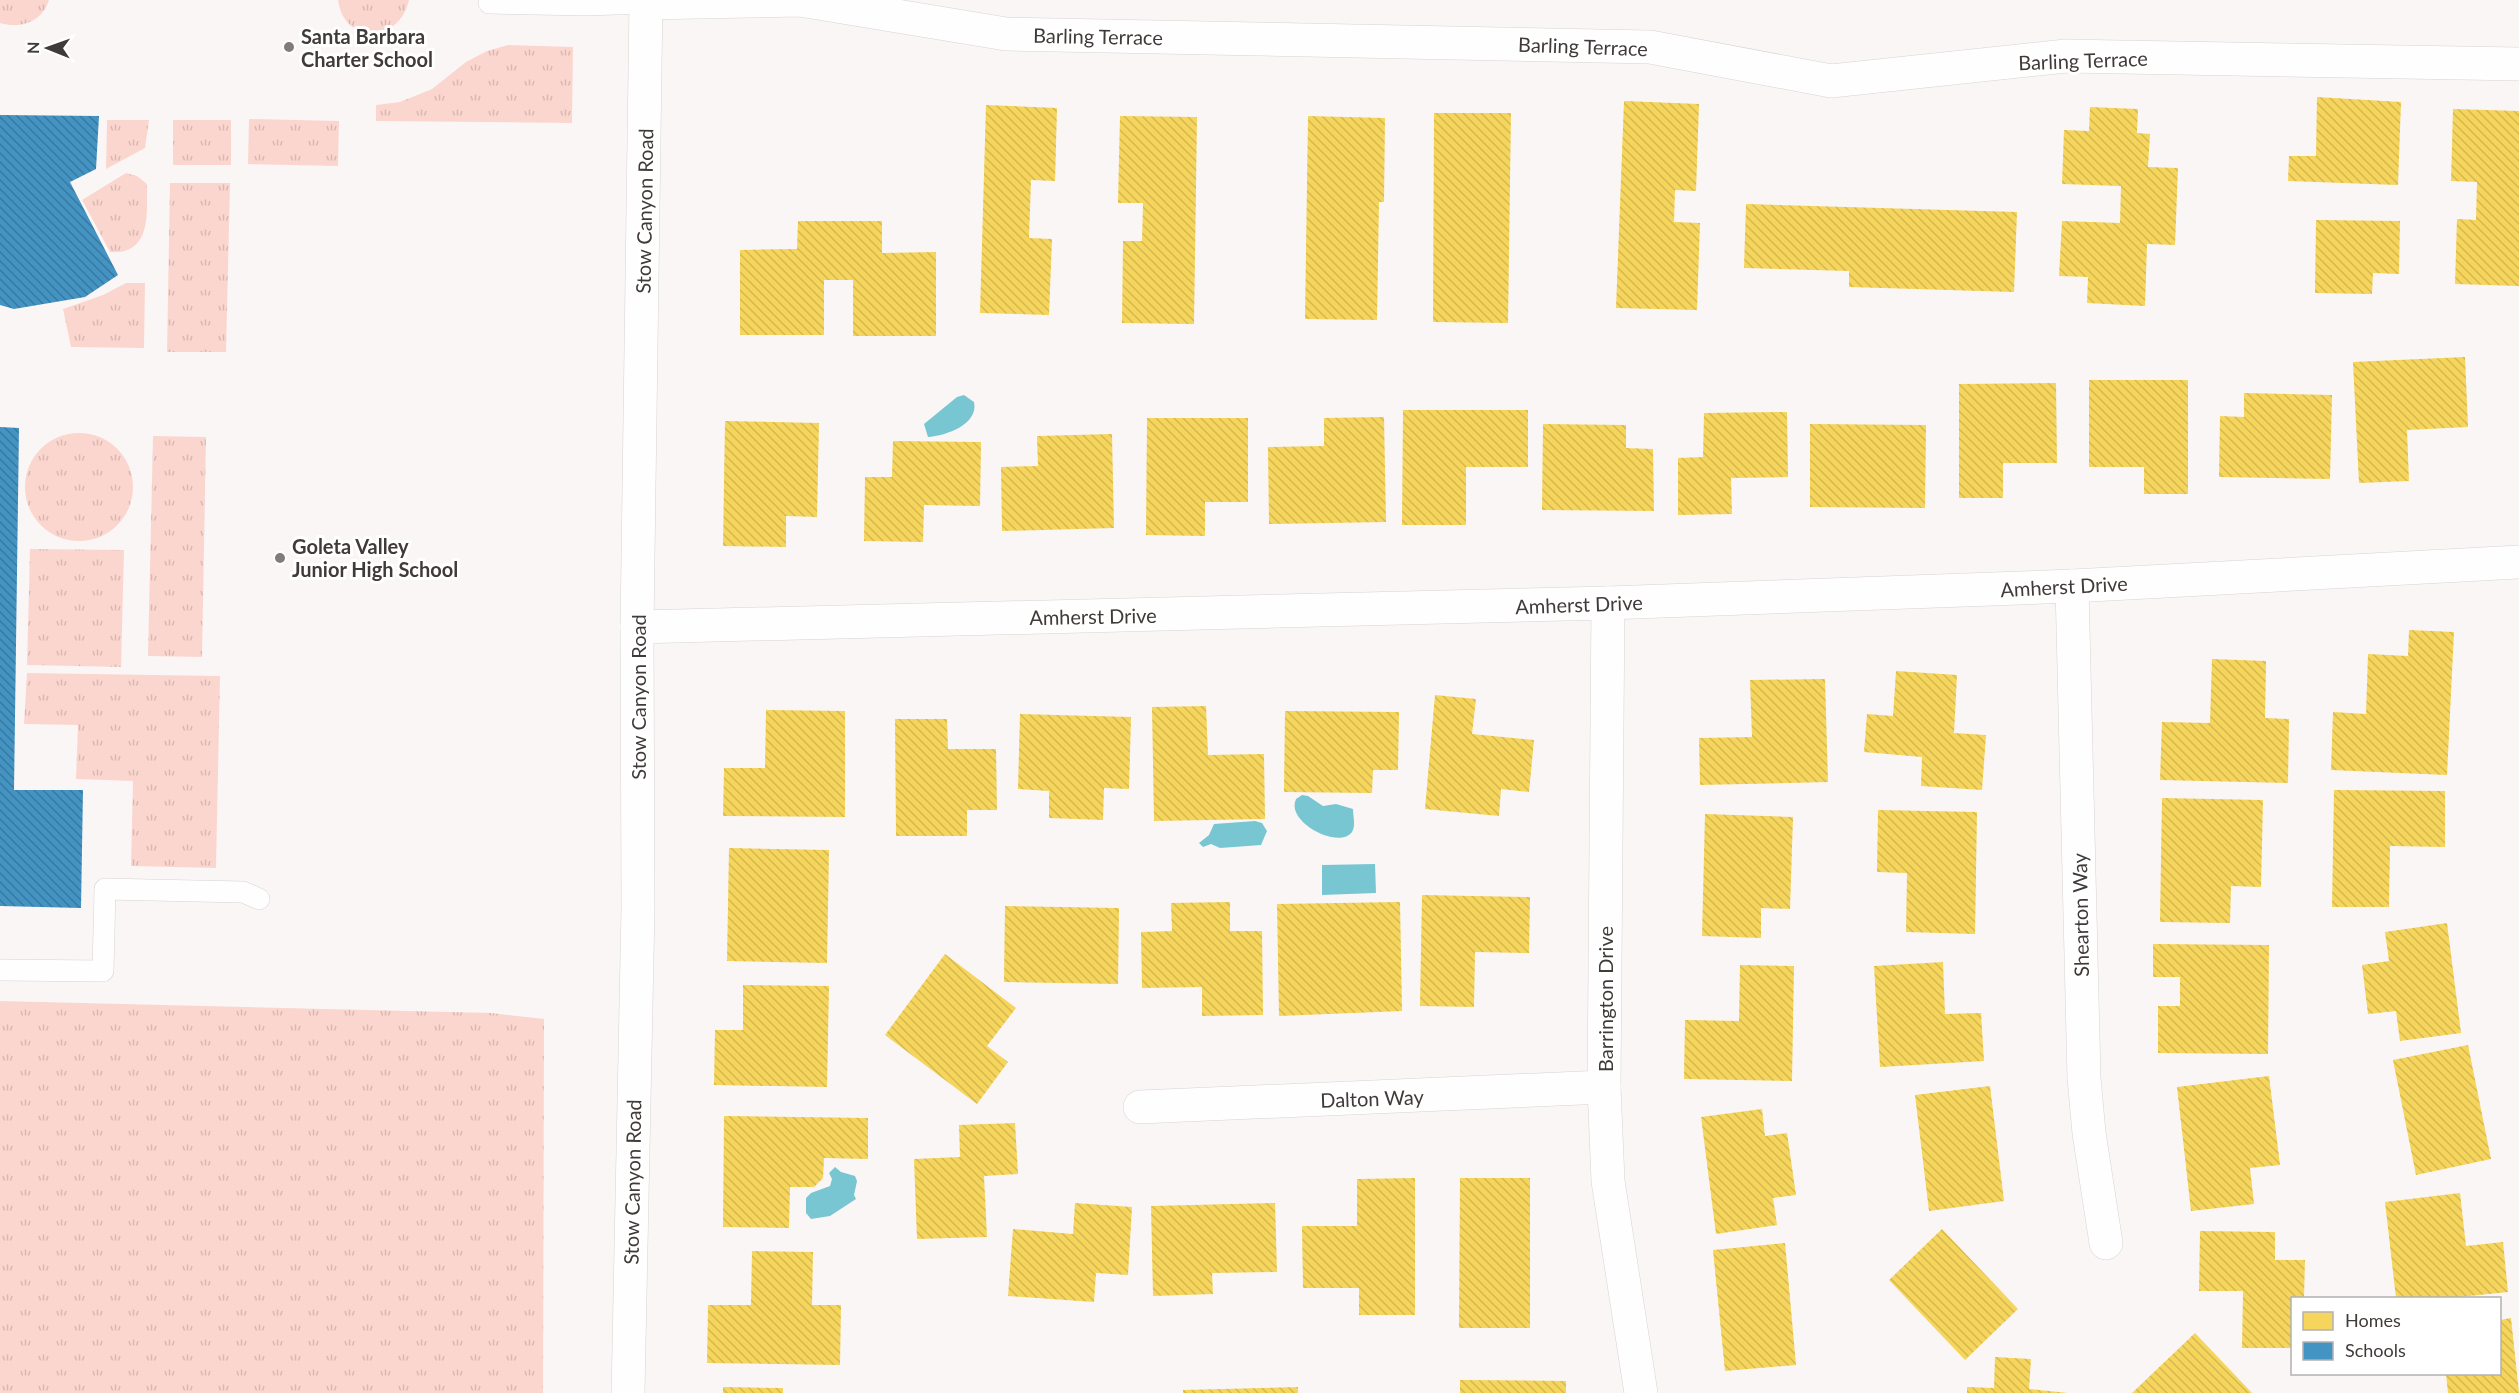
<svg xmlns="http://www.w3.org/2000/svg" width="2519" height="1393" font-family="Lato,sans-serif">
<defs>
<pattern id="grass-tufts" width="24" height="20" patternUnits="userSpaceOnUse" patternTransform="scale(1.5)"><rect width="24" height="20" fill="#fbd6cf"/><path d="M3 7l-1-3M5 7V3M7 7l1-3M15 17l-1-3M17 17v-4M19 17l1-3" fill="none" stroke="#d8b9b2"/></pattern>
<pattern id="homes-back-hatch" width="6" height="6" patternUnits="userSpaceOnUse" patternTransform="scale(1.5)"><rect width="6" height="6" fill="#f6d55c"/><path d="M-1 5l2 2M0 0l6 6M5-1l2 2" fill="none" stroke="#d4b851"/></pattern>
<pattern id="schools-back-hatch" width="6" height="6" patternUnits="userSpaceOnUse" patternTransform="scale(1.5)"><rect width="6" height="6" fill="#4393c3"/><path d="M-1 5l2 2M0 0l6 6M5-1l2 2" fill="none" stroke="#39799f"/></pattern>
</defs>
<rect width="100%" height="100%" fill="#fbf6f6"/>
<g fill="url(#grass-tufts)">
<path d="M0,0H49C42,22 21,29 0,23Z"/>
<path d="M338,0H409C399,44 344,45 338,0Z"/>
<polygon points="508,45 573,47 572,123 376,121 376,105 400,102 432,89 466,62 487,51"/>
<polygon points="249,119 339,121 338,166 248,164"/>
<polygon points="107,120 149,120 145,148 106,169"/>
<rect x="173" y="120" width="58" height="45"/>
<path d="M126,173L137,176L147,184C147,213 152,255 110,252L82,200Z"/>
<polygon points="170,183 230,183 226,352 167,352"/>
<polygon points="126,283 145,283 144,348 71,347 63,309 103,295"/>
<circle cx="79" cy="487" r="54"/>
<polygon points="153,436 206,437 202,657 148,656"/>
<polygon points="30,549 124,550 121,667 27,665"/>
<polygon points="27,673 220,676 216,868 131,866 133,781 76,779 78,725 24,724"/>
<polygon points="0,1001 491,1013 544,1019 543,1393 0,1393"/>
</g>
<g fill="#78c6d2">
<path d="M964,395L974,402C979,424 946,436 928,437L924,424L957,397Z"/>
<path d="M1302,795L1308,796L1323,806L1336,804L1353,809C1353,816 1356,826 1352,832C1339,850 1285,822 1296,799Z"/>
<polygon points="1255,821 1262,823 1267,831 1261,845 1220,848 1211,844 1203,847 1199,843 1209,835 1214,824"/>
<polygon points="1375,864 1376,893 1322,895 1322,865"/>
<polygon points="835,1167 841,1172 855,1176 857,1181 854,1195 856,1199 830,1216 811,1219 806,1213 806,1198 811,1193 830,1186 832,1179 829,1173"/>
</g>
<g fill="url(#homes-back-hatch)">
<polygon points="2317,97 2401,102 2398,185 2288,181 2289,156 2316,156"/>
<polygon points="1624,101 1699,104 1696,191 1675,190 1674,222 1700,223 1697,310 1616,308"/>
<polygon points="986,105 1057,108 1055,181 1031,180 1029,238 1052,239 1049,315 980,313"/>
<polygon points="2090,107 2138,109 2137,133 2150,134 2148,167 2178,168 2175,245 2147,244 2145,306 2087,303 2088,277 2059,276 2062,221 2120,223 2121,186 2062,184 2064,130 2089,131"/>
<polygon points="2453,109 2519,111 2519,286 2455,284 2457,219 2476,220 2477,182 2451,181"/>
<polygon points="1434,113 1511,113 1508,323 1433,322"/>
<polygon points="1120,116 1197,117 1194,324 1122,323 1123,241 1142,241 1143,203 1118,203"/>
<polygon points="1308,116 1385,118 1384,202 1379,202 1377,320 1305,319"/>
<polygon points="1746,204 2017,212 2014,292 1849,287 1849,271 1744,268"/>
<polygon points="2316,220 2400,221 2399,274 2373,273 2372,294 2315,293"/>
<polygon points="798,221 882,221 882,253 936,252 936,336 853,336 853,280 824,280 824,335 740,335 740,250 797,249"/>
<polygon points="2465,357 2468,427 2407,430 2409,481 2359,483 2353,362"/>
<polygon points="2089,380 2188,380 2188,494 2144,494 2144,467 2089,467"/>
<polygon points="2056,383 2057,463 2003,463 2003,498 1959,498 1959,384"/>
<polygon points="2244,393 2332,395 2330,479 2219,477 2220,416 2244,417"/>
<polygon points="1403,410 1528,410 1528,467 1466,467 1466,525 1402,525"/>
<polygon points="1787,412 1788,477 1731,478 1732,514 1678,515 1678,458 1703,457 1704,413"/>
<polygon points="1384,417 1386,522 1269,524 1268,447 1324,446 1324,418"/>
<polygon points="1147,418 1248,418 1248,502 1205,502 1205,536 1146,535"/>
<polygon points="725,421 819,423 817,517 786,516 786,547 723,546"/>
<polygon points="1543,424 1626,425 1626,448 1653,449 1654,511 1542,510"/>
<polygon points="1810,424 1926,425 1925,508 1810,507"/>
<polygon points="1112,434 1114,528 1002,531 1001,467 1038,466 1037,436"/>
<polygon points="893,441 981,442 980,506 924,505 923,542 864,541 865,477 892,477"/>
<polygon points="2409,630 2454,632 2447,775 2331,770 2333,712 2366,714 2368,654 2408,656"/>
<polygon points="2212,659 2266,661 2265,718 2289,719 2288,783 2160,780 2162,722 2210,723"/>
<polygon points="1896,671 1957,675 1954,733 1986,735 1982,790 1921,786 1922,757 1864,752 1867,714 1893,716"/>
<polygon points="1825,679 1828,782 1700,785 1699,738 1752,737 1750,680"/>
<polygon points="1435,695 1476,699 1472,734 1534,740 1529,792 1501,789 1499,816 1425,809"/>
<polygon points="1206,706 1208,755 1264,754 1265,819 1154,821 1152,707"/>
<polygon points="766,710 845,711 845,817 723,816 724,768 765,768"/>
<polygon points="1285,711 1399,712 1398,770 1373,770 1372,793 1284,792"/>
<polygon points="1020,714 1131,717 1129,789 1104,788 1103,820 1049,818 1049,791 1018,789"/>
<polygon points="895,719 947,719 948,749 996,749 997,810 967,810 967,836 896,836"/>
<polygon points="2334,790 2445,791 2445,847 2390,846 2389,907 2332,907"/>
<polygon points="2162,798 2263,800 2261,887 2231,886 2230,923 2160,922"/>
<polygon points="1878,810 1977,812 1975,934 1906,932 1907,873 1877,872"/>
<polygon points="1705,814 1793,817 1790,909 1761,908 1761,938 1702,936"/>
<polygon points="729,848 829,850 827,963 727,961"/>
<polygon points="1422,895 1530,897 1529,953 1475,952 1474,1007 1420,1006"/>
<polygon points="1230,902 1230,931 1262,931 1263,1015 1202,1016 1202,987 1142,988 1141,932 1172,931 1171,903"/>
<polygon points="1400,902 1402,1011 1279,1016 1277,904"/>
<polygon points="1005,906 1119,908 1118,984 1004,982"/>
<polygon points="2447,923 2461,1033 2400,1041 2396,1011 2368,1014 2362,965 2389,961 2385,932"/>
<polygon points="2153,944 2269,945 2268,1054 2158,1053 2158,1006 2180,1006 2180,977 2153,977"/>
<polygon points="945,954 1016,1008 987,1046 1008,1062 977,1104 885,1035"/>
<polygon points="1943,962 1945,1014 1981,1013 1984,1061 1880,1067 1874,966"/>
<polygon points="1740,965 1794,966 1792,1081 1684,1079 1685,1020 1739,1021"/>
<polygon points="743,985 829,986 827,1087 714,1085 715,1030 743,1030"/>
<polygon points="2468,1045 2491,1159 2416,1175 2393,1060"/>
<polygon points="2269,1076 2280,1165 2250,1168 2254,1204 2191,1211 2177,1087"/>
<polygon points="1990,1086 2004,1201 1929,1211 1915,1095"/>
<polygon points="1762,1109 1765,1136 1787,1133 1796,1195 1773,1198 1777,1225 1716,1234 1701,1117"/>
<polygon points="724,1116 868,1118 868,1159 824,1158 823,1178 814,1187 790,1187 789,1228 723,1227"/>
<polygon points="1015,1123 1018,1174 984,1176 987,1237 917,1239 914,1159 960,1157 959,1125"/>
<polygon points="1415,1178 1415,1315 1359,1315 1359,1288 1303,1288 1302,1226 1357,1226 1357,1179"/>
<polygon points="1460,1178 1530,1178 1530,1328 1459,1328"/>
<polygon points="2460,1193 2466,1246 2503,1242 2508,1292 2450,1298 2396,1298 2385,1202"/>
<polygon points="1075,1203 1132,1207 1128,1275 1096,1273 1094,1302 1008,1296 1013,1229 1073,1234"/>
<polygon points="1275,1203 1277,1272 1212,1273 1213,1294 1153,1296 1151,1206"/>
<polygon points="1942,1229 2018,1309 1965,1360 1889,1280"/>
<polygon points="2200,1231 2275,1232 2275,1260 2305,1260 2304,1298 2292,1298 2292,1348 2242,1348 2243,1291 2199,1291"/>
<polygon points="1785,1243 1796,1365 1725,1371 1713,1250"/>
<polygon points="752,1251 813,1252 812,1305 841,1305 840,1365 707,1363 708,1305 751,1305"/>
<polygon points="2511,1318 2519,1393 2448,1393 2446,1374 2500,1374 2500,1320"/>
<polygon points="2195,1333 2252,1393 2132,1393"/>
<polygon points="1995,1357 2031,1359 2029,1389 2068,1393 1967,1393 1967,1387 1994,1388"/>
<polygon points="1460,1380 1566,1381 1566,1393 1460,1393"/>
<polygon points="723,1387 783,1388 783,1393 723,1393"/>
<polygon points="1298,1387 1298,1393 1183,1393 1183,1390"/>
</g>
<g fill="url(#schools-back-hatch)">
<polygon points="0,115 99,116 96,169 70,182 118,275 85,297 14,309 0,305"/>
<polygon points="0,427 19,428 14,790 83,790 81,908 0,906"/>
</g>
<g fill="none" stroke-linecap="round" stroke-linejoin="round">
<defs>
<g id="lane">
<polyline points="489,3 586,5 646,3"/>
<polyline points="0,970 103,971 105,889 243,892 259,899"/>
</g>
<g id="street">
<polyline points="646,3 800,0 1006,34 1650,47 1831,81 2066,56 2519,64"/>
<polyline points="2072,586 2084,1078 2089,1133 2106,1243"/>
<polyline points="1608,603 1604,1087 1608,1181 1641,1393"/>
<polyline points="637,627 1608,603 2072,586 2519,562"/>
<polyline points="1140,1107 1604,1087"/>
<polyline points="628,1393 638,908 637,627 646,0"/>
</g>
</defs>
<use href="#lane" stroke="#d7d3d2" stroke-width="22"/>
<use href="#street" stroke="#d7d3d2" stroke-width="34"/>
<use href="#lane" stroke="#fefefe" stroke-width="21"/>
<use href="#street" stroke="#fefefe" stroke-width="33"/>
</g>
<g fill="#817c7b" stroke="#fff" stroke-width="2">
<circle cx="289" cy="47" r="6"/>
<circle cx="280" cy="558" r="6"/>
</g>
<g text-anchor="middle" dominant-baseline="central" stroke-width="6" stroke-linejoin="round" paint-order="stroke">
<g font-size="20" font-weight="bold" fill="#403b39" stroke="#fff" text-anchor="start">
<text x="301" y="36">Santa Barbara<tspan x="301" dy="23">Charter School</tspan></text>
<text x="292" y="546">Goleta Valley<tspan x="292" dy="23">Junior High School</tspan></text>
</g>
<g font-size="20" fill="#403b39" stroke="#fff">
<text transform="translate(1098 36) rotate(1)">Barling Terrace</text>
<text transform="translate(1583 46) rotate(2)">Barling Terrace</text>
<text transform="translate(2083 60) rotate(-2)">Barling Terrace</text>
<text transform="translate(644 211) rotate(-89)">Stow Canyon Road</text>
<text transform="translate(2064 586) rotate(-3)">Amherst Drive</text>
<text transform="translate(1579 604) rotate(-2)">Amherst Drive</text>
<text transform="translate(1093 616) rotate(-1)">Amherst Drive</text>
<text transform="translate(638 697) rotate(-90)">Stow Canyon Road</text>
<text transform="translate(2080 915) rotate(-91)">Shearton Way</text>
<text transform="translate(1605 999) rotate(-90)">Barrington Drive</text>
<text transform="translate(1372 1098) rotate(-2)">Dalton Way</text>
<text transform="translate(632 1182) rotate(-89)">Stow Canyon Road</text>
</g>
</g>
<rect x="2291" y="1297" width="210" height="78" fill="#ffffff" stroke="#b3b1b0" stroke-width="1.5"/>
<rect x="2303" y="1312" width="30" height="18" fill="#f6d55c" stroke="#b3b1b0" stroke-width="1.5"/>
<text x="2345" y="1327" font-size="18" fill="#403b39">Homes</text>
<rect x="2303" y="1342" width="30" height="18" fill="#4393c3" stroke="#b3b1b0" stroke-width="1.5"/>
<text x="2345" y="1357" font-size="18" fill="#403b39">Schools</text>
<g transform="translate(48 48) rotate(271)" stroke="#ffffff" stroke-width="4.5" paint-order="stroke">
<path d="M0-4.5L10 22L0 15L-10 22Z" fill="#403b39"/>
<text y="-9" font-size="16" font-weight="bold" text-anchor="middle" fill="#403b39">N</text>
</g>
</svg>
